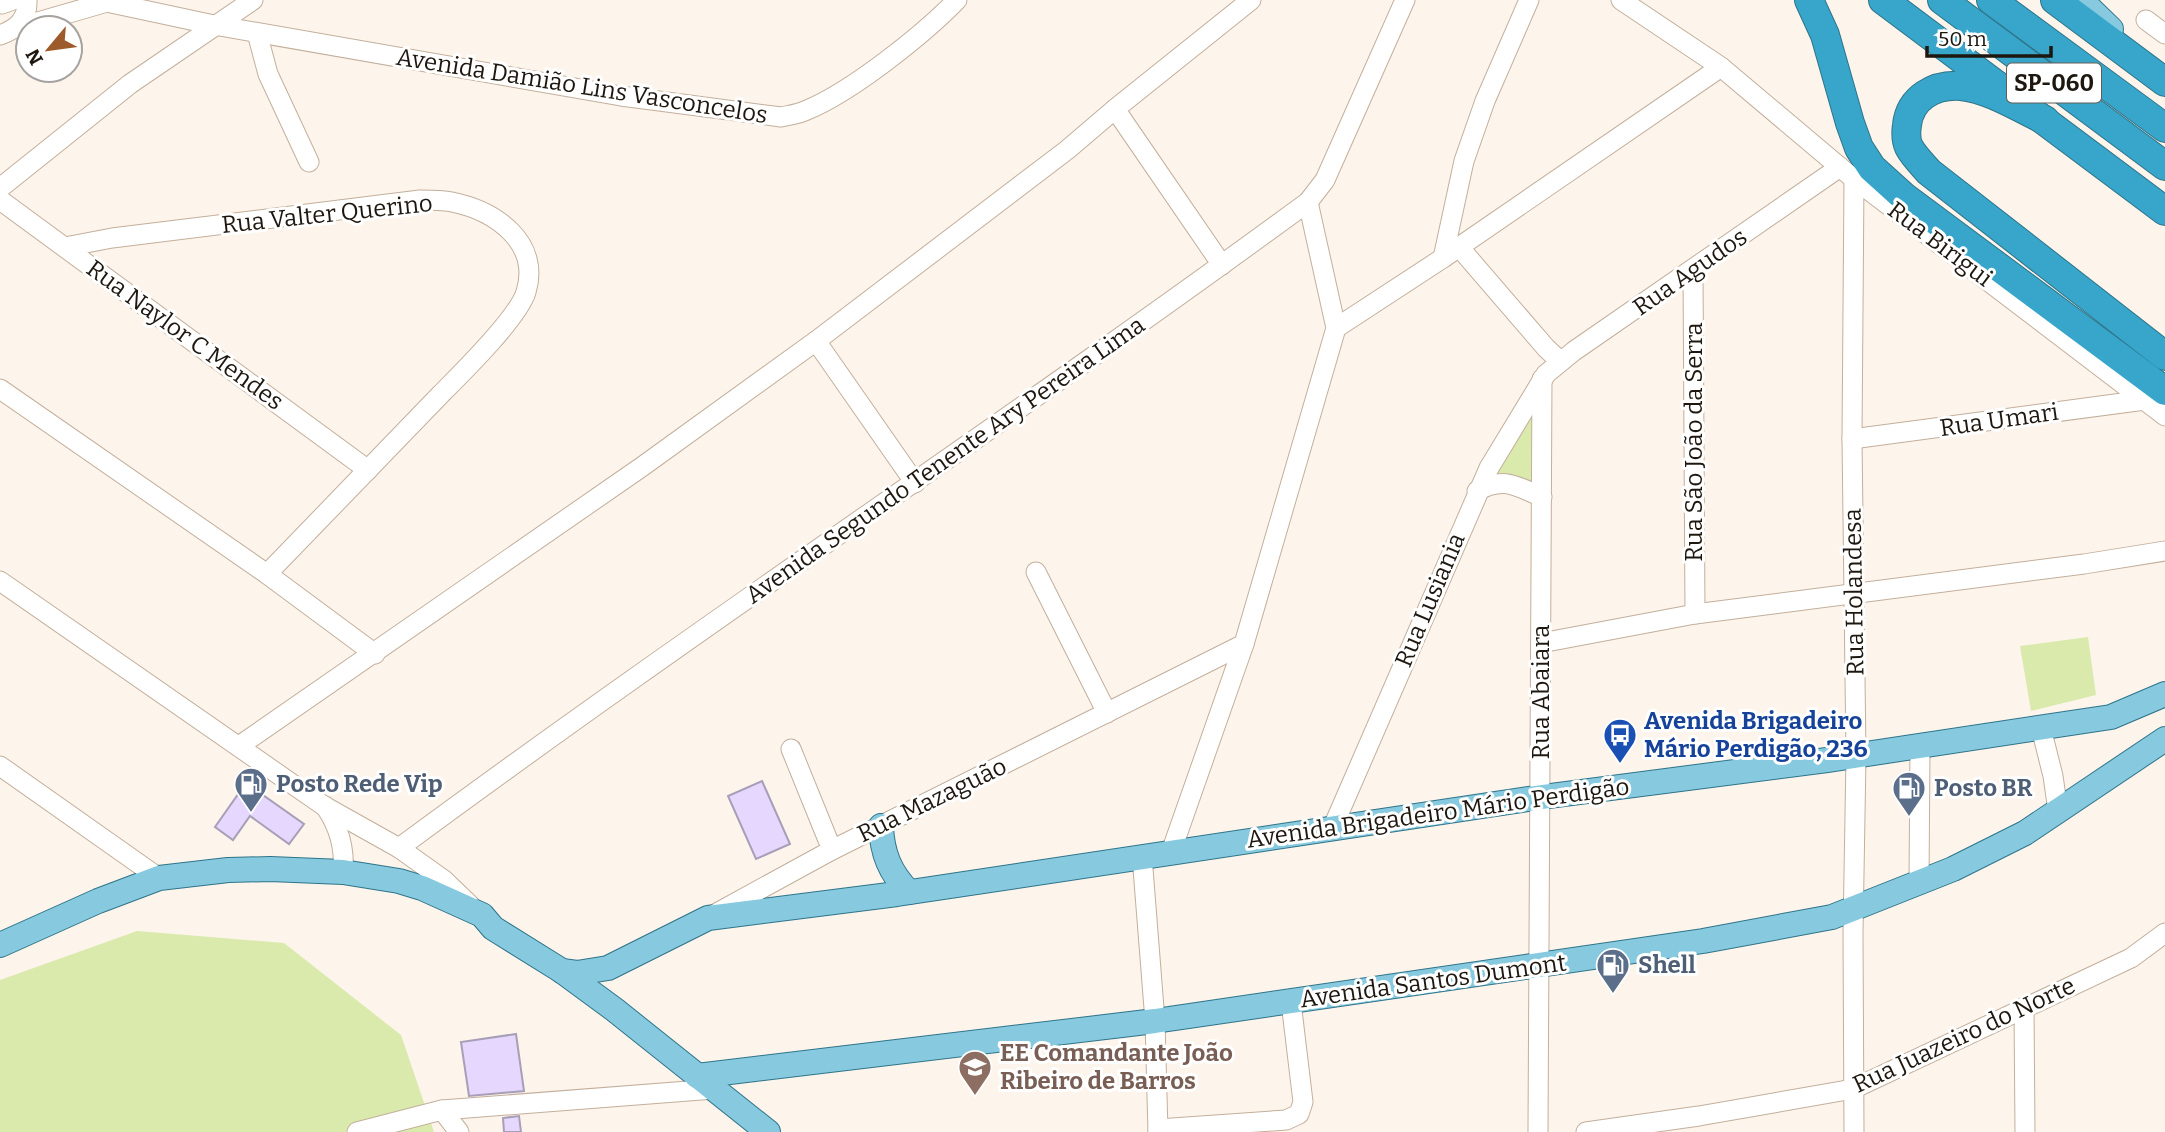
<svg xmlns="http://www.w3.org/2000/svg" width="2165" height="1132" font-family="Bitter,serif">
<rect width="100%" height="100%" fill="#fdf4ec"/>
<g fill="#daeaac">
<polygon points="1537,405 1538,494 1488,482"/>
<polygon points="2088,637 2096,695 2031,711 2020,646"/>
<polygon points="137,931 284,943 401,1035 434,1132 0,1132 0,980"/>
</g>
<g fill="#e5d7fd" stroke="#a79fb7" stroke-width="2">
<polygon points="762,781 790,844 756,859 728,796"/>
<polygon points="246,783 304,824 289,844 250,816 233,840 215,827"/>
<polygon points="516,1034 524,1091 469,1096 461,1042"/>
<polygon points="519,1116 521,1132 504,1132 503,1118"/>
</g>
<g fill="none" stroke-linecap="round" stroke-linejoin="round">
<defs>
<g id="minor">
<path d="M97,0L214,25L621,96L781,117C790,115 799,114 807,110C851,92 923,35 957,0"/>
<polyline points="1621,0 1721,67 1854,179 2165,416"/>
<polyline points="2,4 13,0"/>
<polyline points="2146,20 2165,34"/>
<polyline points="17,28 107,2"/>
<polyline points="257,33 268,74 309,162"/>
<path d="M0,35C17,29 28,19 27,0"/>
<polyline points="1115,109 1222,265"/>
<polyline points="1854,179 1852,439 1856,756 1853,933 1854,1132"/>
<polyline points="0,188 130,84 253,0"/>
<polyline points="0,200 368,470"/>
<path d="M65,247L112,238L420,200C431,200 442,200 452,202C496,211 541,243 526,292C518,318 462,373 441,394C383,454 325,514 267,574"/>
<polyline points="1459,247 1546,348 1560,361"/>
<polyline points="1443,258 1464,161 1485,101 1529,0"/>
<polyline points="1693,271 1695,614"/>
<polyline points="1336,328 1443,258 1721,67"/>
<polyline points="816,341 915,483"/>
<polyline points="0,389 267,574 375,654"/>
<polyline points="1852,439 2145,400"/>
<path d="M1477,491C1504,476 1516,486 1542,497"/>
<polyline points="1036,572 1107,713"/>
<polyline points="0,581 324,806 399,848 444,880 470,905"/>
<polyline points="1541,643 1695,614 2084,564 2165,551"/>
<polyline points="2041,728 2053,776 2058,811"/>
<polyline points="239,746 643,466 816,341 1067,150 1115,109 1251,0"/>
<polyline points="791,749 832,850"/>
<polyline points="0,766 159,878"/>
<path d="M325,806C339,827 345,847 343,872"/>
<polyline points="1332,829 1489,468 1546,374 1574,351 1840,167"/>
<path d="M399,848C698,627 1008,422 1308,202L1325,180L1405,0"/>
<polyline points="1171,852 1244,644 1336,328 1308,202"/>
<polyline points="1142,856 1155,1021 1158,1132"/>
<polyline points="1919,884 1920,746"/>
<polyline points="715,914 832,850 1244,644"/>
<polyline points="2024,1007 2025,1132"/>
<polyline points="442,1110 459,1132"/>
<polyline points="1158,1129 1286,1120 1299,1114 1303,1102 1291,1002"/>
<polyline points="357,1132 442,1110 714,1089"/>
<polyline points="1538,1132 1542,379"/>
<polyline points="1586,1132 1699,1116 1853,1089 2131,958 2165,933"/>
</g>
<g id="major">
<polyline points="2081,0 2111,29"/>
<path d="M881,826C882,853 890,873 909,892"/>
<polyline points="0,945 98,901 159,878 228,870 270,869 343,872 399,881 422,888 482,915 493,928 562,971 615,1010 768,1132"/>
<polyline points="562,971 577,973 608,968 708,918 897,894 1542,797 1827,760 2111,717 2165,694"/>
<polyline points="697,1076 1155,1021 1703,941 1832,917 1953,869 2025,833 2165,739"/>
</g>
<g id="highway">
<polyline points="1809,0 1825,35 1850,123 1859,148 1872,168 1903,196 2165,391"/>
<polyline points="1883,0 2165,211"/>
<polyline points="1942,0 2165,166"/>
<polyline points="1991,0 2165,128"/>
<polyline points="2055,0 2165,82"/>
<path d="M2045,120C2019,108 1990,89 1961,86C1934,84 1910,98 1907,125C1906,132 1906,141 1909,147C1913,155 1922,164 1929,172L2165,356"/>
</g>
</defs>
<use href="#minor" stroke="#c3af9b" stroke-width="21"/>
<use href="#major" stroke="#2e7489" stroke-width="26"/>
<use href="#highway" stroke="#2e7489" stroke-width="30"/>
<use href="#minor" stroke="#fff" stroke-width="19"/>
<use href="#major" stroke="#87cadf" stroke-width="24"/>
<use href="#highway" stroke="#37a6ca" stroke-width="28"/>
</g>
<defs>
<symbol id="bus-pin" viewBox="-11 -11 22 30"><path d="M0 17L-7.5 6A9.5 9.5 0 1 1 7.5 6Z" fill="#1a4fb4" stroke="#fff"/><path d="M-5-6H5V4H4V6H2V4H-2V6H-4V4H-5ZM-3.5-4V0h7V-4ZM-3.5 1.2v1.5H-2V1.2ZM2 1.2v1.5H3.5V1.2Z" fill="#fff"/></symbol>
<symbol id="fuel-pin" viewBox="-11 -11 22 30"><path d="M0 17L-7.5 6A9.5 9.5 0 1 1 7.5 6Z" fill="#5c6f8a" stroke="#fff"/><path d="M-5.5-6h7V0h2V4h1.3V-2.5L3-4.5l.8-.8L6-3V5H2.5V1h-1V6h-7ZM-4.2-4.7v3.2H.2V-4.7Z" fill="#fff"/></symbol>
<symbol id="school-pin" viewBox="-11 -11 22 30"><path d="M0 17L-7.5 6A9.5 9.5 0 1 1 7.5 6Z" fill="#8d6e63" stroke="#fff"/><path d="M0-5L7-2L0 1L-7-2ZM-4 1L0 2.5L4 1V4Q0 6-4 4Z" fill="#fff"/></symbol>
</defs>
<g fill-rule="evenodd">
<use href="#bus-pin" x="1601" y="716" width="38" height="52"/>
<use href="#fuel-pin" x="232" y="765" width="38" height="52"/>
<use href="#fuel-pin" x="1890" y="769" width="38" height="52"/>
<use href="#fuel-pin" x="1594" y="946" width="38" height="52"/>
<use href="#school-pin" x="956" y="1048" width="38" height="52"/>
</g>
<g text-anchor="middle" dominant-baseline="central" stroke-width="6" stroke-linejoin="round" paint-order="stroke">
<rect fill="#fff" stroke="#625d57" stroke-width="2" x="2007" y="63.5" width="94" height="39" rx="5"/>
<g font-size="23" font-weight="bold" fill="#1e170f">
<text x="2054" y="83">SP-060</text>
</g>
<g font-size="24" fill="#1e170f" stroke="#fff">
<text transform="translate(582 86) rotate(9)">Avenida Damião Lins Vasconcelos</text>
<text transform="translate(327 214) rotate(-6)">Rua Valter Querino</text>
<text transform="translate(1940 244) rotate(37)">Rua Birigui</text>
<text transform="translate(1690 272) rotate(-35)">Rua Agudos</text>
<text transform="translate(185 335) rotate(36)">Rua Naylor C Mendes</text>
<text transform="translate(1999 420) rotate(-8)">Rua Umari</text>
<text transform="translate(1694 442) rotate(-90)">Rua São João da Serra</text>
<text transform="translate(945 460) rotate(-35)">Avenida Segundo Tenente Ary Pereira Lima</text>
<text transform="translate(1854 592) rotate(-91)">Rua Holandesa</text>
<text transform="translate(1430 600) rotate(-67)">Rua Lusiania</text>
<text transform="translate(1541 692) rotate(-90)">Rua Abaiara</text>
<text transform="translate(932 800) rotate(-26)">Rua Mazaguão</text>
<text transform="translate(1438 813) rotate(-8)">Avenida Brigadeiro Mário Perdigão</text>
<text transform="translate(1433 981) rotate(-8)">Avenida Santos Dumont</text>
<text transform="translate(1964 1035) rotate(-25)">Rua Juazeiro do Norte</text>
</g>
<g font-size="24" font-weight="bold" fill="#164399" stroke="#fff" text-anchor="start">
<text x="1644" y="721">Avenida Brigadeiro<tspan x="1644" dy="28">Mário Perdigão, 236</tspan></text>
</g>
<g font-size="24" font-weight="bold" fill="#4e5e75" stroke="#fff" text-anchor="start">
<text x="276" y="784">Posto Rede Vip</text>
<text x="1934" y="788">Posto BR</text>
<text x="1638" y="965">Shell</text>
</g>
<g font-size="24" font-weight="bold" fill="#785e54" stroke="#fff" text-anchor="start">
<text x="1000" y="1053">EE Comandante João<tspan x="1000" dy="28">Ribeiro de Barros</tspan></text>
</g>
</g>
<g transform="translate(49 49) rotate(241)"><circle r="33" fill="#ffffff" stroke="#a5a29f" stroke-width="2"/>
<path d="M0-5L12 26L0 18L-12 26Z" fill="#9d5a2a"/>
<text y="-10" font-size="19" font-weight="bold" text-anchor="middle" fill="#1e170f">N</text>
</g>
<path d="M1927 46v10h124v-10" fill="none" stroke="#1e170f" stroke-width="3.5"/>
<text x="1938" y="46" font-size="21" fill="#1e170f" stroke="#ffffff" stroke-width="5" paint-order="stroke">50 m</text>
</svg>
